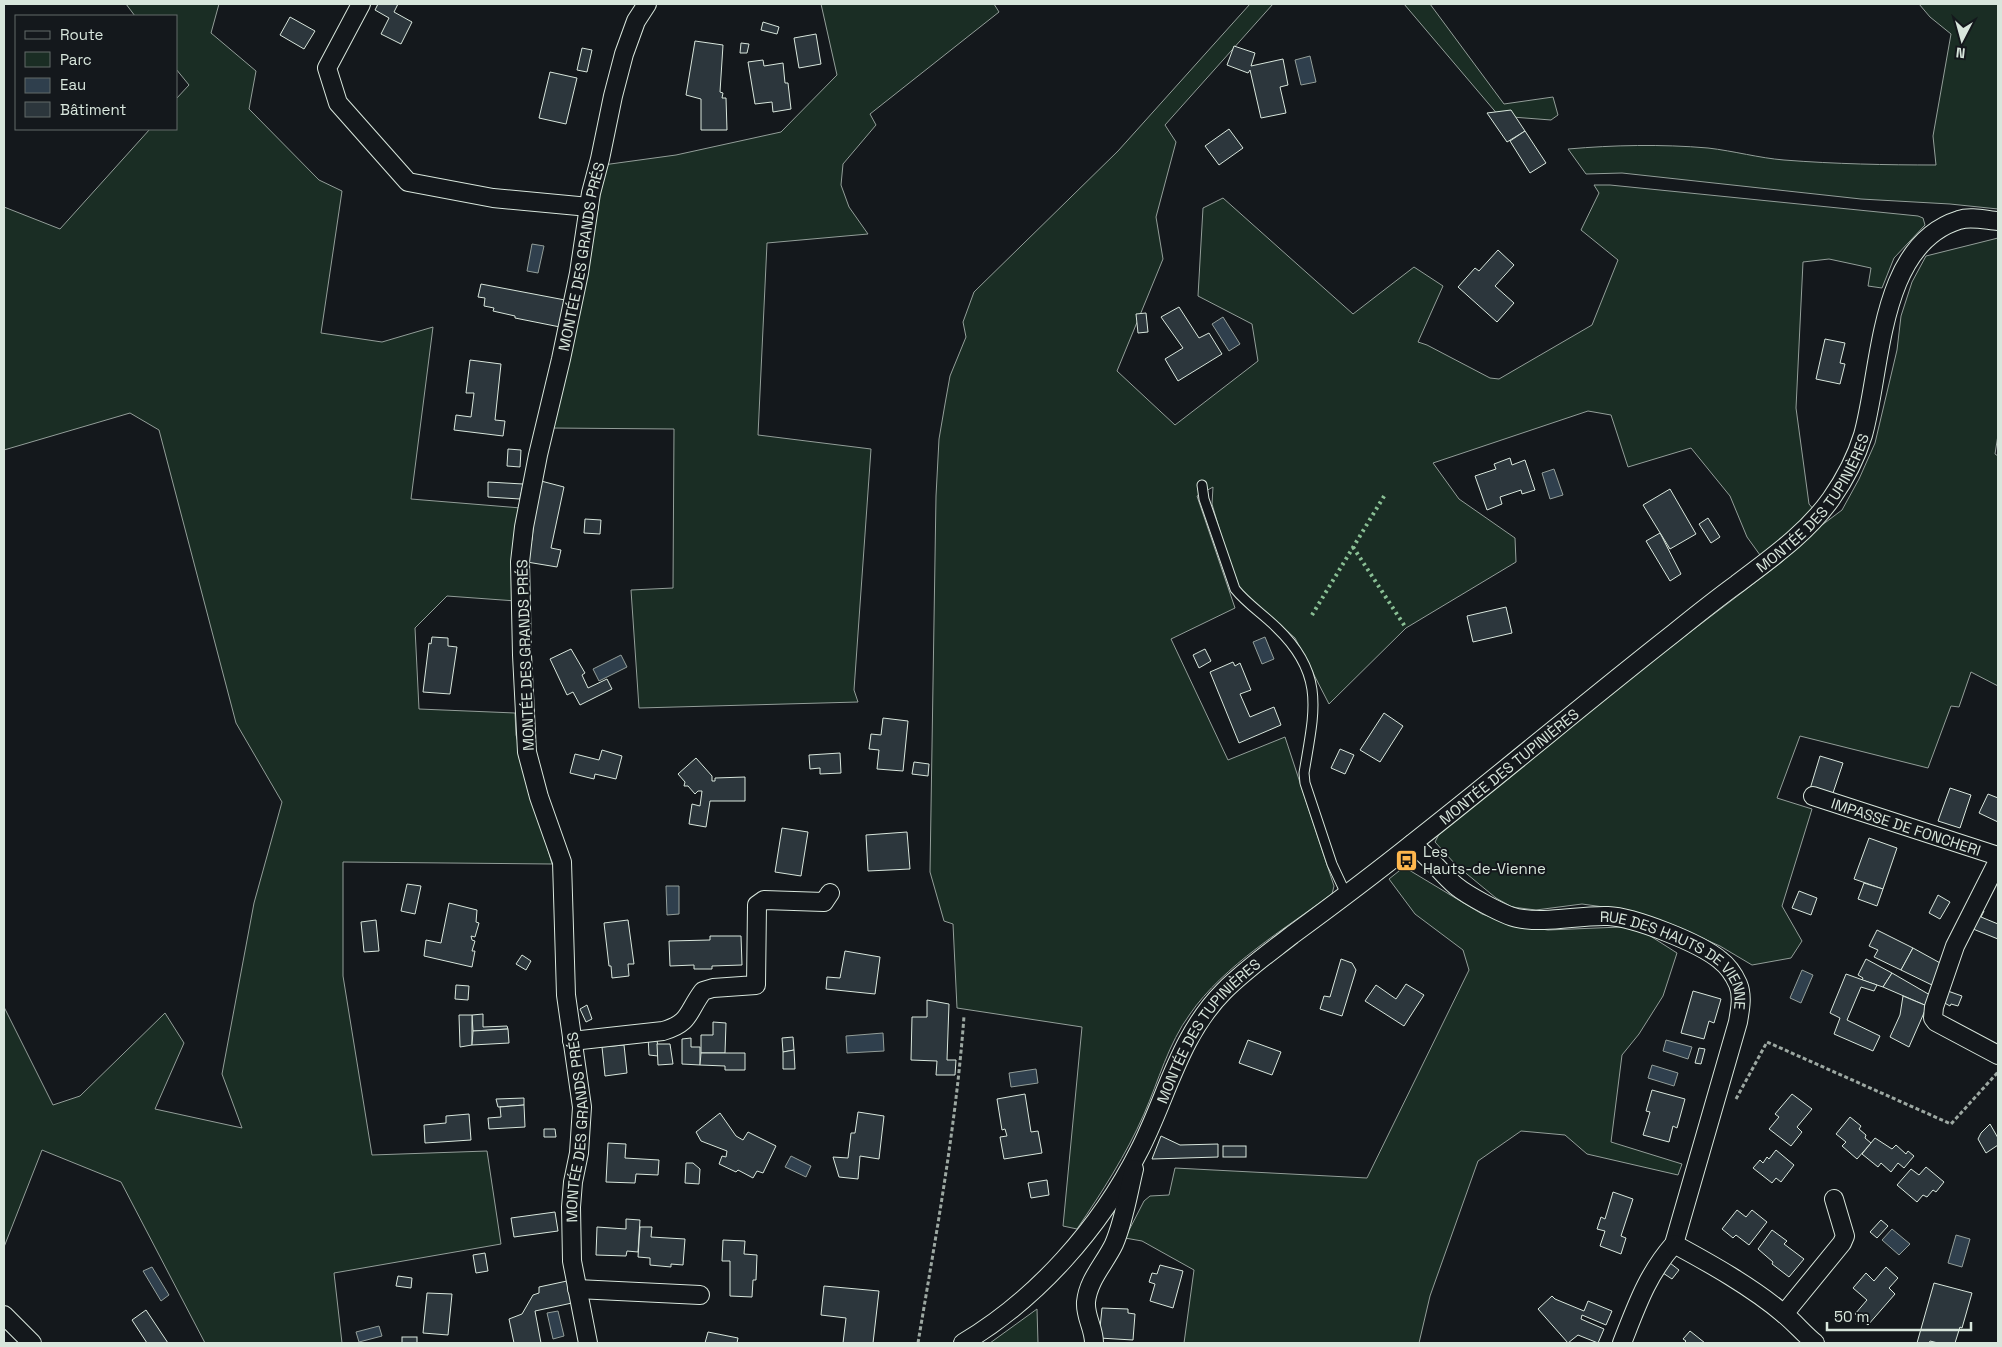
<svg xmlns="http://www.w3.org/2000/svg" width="2002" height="1347" font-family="'Space Grotesk',sans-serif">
<rect width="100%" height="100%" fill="#14181c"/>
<g fill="#1a2d24" stroke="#939e99">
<polygon points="126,4 219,4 211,33 256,71 249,109 319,180 342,191 321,333 382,342 433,327 411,499 521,508 516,601 447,596 415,628 419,709 515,713 516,735 552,864 343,862 343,976 372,1155 487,1151 501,1244 334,1273 342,1343 205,1343 121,1182 42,1150 4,1247 4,1007 53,1105 80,1096 165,1013 184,1043 155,1109 242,1128 222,1074 254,903 282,802 236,723 159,430 130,413 4,450 4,207 60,229 150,129 176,129 176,99 189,85 176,69 176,16 135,16"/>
<polygon points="821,4 994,4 999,12 870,114 876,125 843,164 841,185 849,207 868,234 767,243 758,435 871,449 854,690 858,702 639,708 631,590 673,588 674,429 551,428 603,165 676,155 781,132 837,75"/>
<path d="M1250,4H1273L1165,125L1176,142L1156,217L1163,259L1117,371L1175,425L1258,361L1252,324L1198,296L1203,208L1223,198L1353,314L1414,267L1443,286L1418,342L1427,345L1490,378L1499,379L1592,325L1618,260L1581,230L1599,193L1594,185H1610L1918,216L1923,218L1925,225L1894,258L1882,288L1868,286L1871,268L1829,259L1803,262L1796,408L1809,504L1815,511L1790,534L1760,555L1747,537L1730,496L1691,448L1628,467L1611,415L1588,411L1433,463L1459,499L1515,538L1516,562L1406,628L1329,704L1295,638L1242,592L1233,576L1212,504L1213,487L1197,496L1235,608L1171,639L1228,760L1285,737L1334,886L1332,894C1286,928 1223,966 1190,1014C1168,1044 1159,1080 1144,1114C1126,1155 1102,1192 1077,1229L1063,1226L1082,1027L957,1008L953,924L944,921L930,872L936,496L939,439L945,404L950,376L966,337L963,322L974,292L1118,151Z"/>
<polygon points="1404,4 1430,4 1504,104 1553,97 1558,115 1551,120 1499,116"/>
<path d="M1919,4H1998V209L1950,204L1861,199L1622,173L1586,174L1568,149C1614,145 1661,144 1708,148C1734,151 1759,158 1784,160C1835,164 1886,165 1936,165L1933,136L1951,34L1930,17Z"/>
<polygon points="1998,238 1998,435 1995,454 1998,456 1998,686 1971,672 1959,707 1951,706 1928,768 1800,736 1777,798 1812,809 1782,906 1802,941 1791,958 1752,965 1720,946 1686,931 1611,908 1582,904 1536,910 1512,907 1496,898 1456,865 1435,842 1439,834 1617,688 1782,562 1814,531 1842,510 1859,479 1875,443 1897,350 1901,316 1912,282 1926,256"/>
<polygon points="1404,867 1482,914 1514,925 1548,930 1621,927 1644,932 1677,953 1663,996 1639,1034 1622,1055 1611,1142 1682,1164 1678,1175 1587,1154 1565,1135 1521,1131 1478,1161 1430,1296 1419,1343 1184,1343 1194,1270 1142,1241 1125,1238 1144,1201 1150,1196 1169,1195 1175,1168 1367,1178 1469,970 1463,950 1415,914 1389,879"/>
<polygon points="1037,1309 1038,1343 989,1343 990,1343"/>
</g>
<g fill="#2f3f4d" stroke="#939e99">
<polygon points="1310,56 1316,82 1301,85 1295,60"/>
<polygon points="532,244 544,246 538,273 527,271"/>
<polygon points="1223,317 1240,344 1229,351 1212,324"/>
<polygon points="1554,469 1563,495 1550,499 1542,473"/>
<polygon points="1265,637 1274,659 1262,664 1253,642"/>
<polygon points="621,655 627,667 599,681 593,669"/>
<polygon points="666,886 679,886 679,914 667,915"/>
<polygon points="1802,970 1813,975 1801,1003 1790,998"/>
<polygon points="883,1033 884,1051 847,1053 846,1036"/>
<polygon points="1666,1040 1692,1047 1688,1059 1663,1051"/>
<polygon points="1652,1065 1678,1073 1674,1086 1648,1078"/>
<polygon points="1036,1069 1038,1083 1011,1087 1009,1073"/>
<polygon points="791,1156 811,1166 806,1177 785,1167"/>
<polygon points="1892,1229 1910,1244 1899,1255 1882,1240"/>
<polygon points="1956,1235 1970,1239 1962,1267 1948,1263"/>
<polygon points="152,1267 169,1295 161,1301 143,1271"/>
<polygon points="558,1311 564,1336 553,1339 547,1313"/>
<polygon points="379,1326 382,1336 359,1342 356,1332"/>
</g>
<g fill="#2c363c" stroke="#d8e6dc">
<polygon points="378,4 398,4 394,12 412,22 401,44 381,34 389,18 375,10"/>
<polygon points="290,17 315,31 304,49 280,35"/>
<polygon points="763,22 779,27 777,34 761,30"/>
<polygon points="816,34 821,64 799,68 794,38"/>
<polygon points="695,41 723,45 720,92 723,93 722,98 726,98 727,130 701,130 701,99 686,95"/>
<polygon points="741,43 749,44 747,53 740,53"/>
<polygon points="1234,46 1255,53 1251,66 1283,59 1288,85 1280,87 1286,113 1261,118 1250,70 1248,73 1227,65"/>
<polygon points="582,48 592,50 587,72 577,70"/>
<polygon points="763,60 764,66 783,63 785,83 788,83 791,109 773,112 772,102 755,104 748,62"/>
<polygon points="550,72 577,78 566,124 539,118"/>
<polygon points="1511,110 1525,131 1507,142 1487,113"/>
<polygon points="1229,129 1243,148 1219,165 1205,146"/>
<polygon points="1525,131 1546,163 1530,173 1510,141"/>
<polygon points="1498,250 1514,265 1495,286 1514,303 1497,322 1458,287 1475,268 1479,271"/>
<polygon points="481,284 565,300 560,327 515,318 515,316 493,311 494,308 484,306 485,298 478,297"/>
<polygon points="1179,307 1199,338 1209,333 1222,354 1178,381 1165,359 1183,348 1161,317"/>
<polygon points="1146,313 1148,332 1138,333 1136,314"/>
<polygon points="1825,339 1845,343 1840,363 1845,364 1840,384 1816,379"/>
<polygon points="470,360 501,364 495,420 505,421 503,436 454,430 456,415 471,417 474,393 466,393"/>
<polygon points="508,449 521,450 520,467 507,466"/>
<polygon points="1510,458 1512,465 1525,460 1535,490 1522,494 1521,490 1500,497 1502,504 1487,510 1475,476 1496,469 1494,464"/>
<polygon points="541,481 564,487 551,548 561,550 557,567 527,562 532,539 535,510"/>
<polygon points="488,482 523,484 520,499 488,497"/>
<polygon points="1670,489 1696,534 1670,549 1643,505"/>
<polygon points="1708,518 1720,537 1711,543 1699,524"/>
<polygon points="585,519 601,520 600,534 584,533"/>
<polygon points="1660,533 1681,574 1670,581 1646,541"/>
<polygon points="1506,607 1512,633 1473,642 1467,616"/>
<polygon points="432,637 448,638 448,646 457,647 450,694 423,692 429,643 431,644"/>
<polygon points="571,649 585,673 582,675 588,688 607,679 612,689 580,705 573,692 567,695 550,659"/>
<polygon points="1205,649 1211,661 1199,668 1193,655"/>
<polygon points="1233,662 1235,666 1240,663 1251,690 1240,694 1250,717 1274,707 1281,725 1239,743 1210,672"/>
<polygon points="1384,713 1403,726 1380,762 1360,750"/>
<polygon points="883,718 908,721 903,771 877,769 879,750 869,749 871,734 881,735"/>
<polygon points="1340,749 1354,755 1345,774 1331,768"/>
<polygon points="602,750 622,756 616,779 595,774 594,779 570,773 575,754 599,760"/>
<polygon points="840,753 841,773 820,774 820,768 810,769 809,755"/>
<polygon points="1820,756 1843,763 1832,796 1810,789"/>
<polygon points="696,758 712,776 712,781 715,781 715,778 745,777 745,801 710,801 706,827 689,824 692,804 700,806 702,791 698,791 695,794 688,786 684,786 685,782 678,774"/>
<polygon points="914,762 929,764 928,776 912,774"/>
<polygon points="1950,788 1971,795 1960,828 1938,821"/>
<polygon points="1988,794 1998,798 1998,822 1979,813"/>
<polygon points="782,828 808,832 801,876 775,872"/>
<polygon points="907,832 910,869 868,871 866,835"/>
<polygon points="1869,838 1897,848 1883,889 1854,879"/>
<polygon points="1864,883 1883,889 1877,906 1858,899"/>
<polygon points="407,884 421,886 415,914 401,911"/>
<polygon points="1799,891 1817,898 1811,915 1792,908"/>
<polygon points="1938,895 1950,902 1940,919 1929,913"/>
<polygon points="449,903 477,910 476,922 479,923 475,937 471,936 472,940 475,941 472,951 475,951 472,967 424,956 426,940 441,943"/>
<polygon points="1978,908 1984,911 1981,917 1998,924 1998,939 1968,927"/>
<polygon points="376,920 379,951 364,952 361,922"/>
<polygon points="628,920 634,964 628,964 629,976 612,978 611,966 609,966 604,923"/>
<polygon points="1877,930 1913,948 1901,970 1874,957 1878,950 1869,946"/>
<polygon points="710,936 741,936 742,965 712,966 712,969 694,969 694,965 670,966 669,941 710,940"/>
<polygon points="1913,948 1942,964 1934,986 1901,970"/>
<polygon points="845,951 880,957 875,994 826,989 827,977 840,978"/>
<polygon points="522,955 531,961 526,970 516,964"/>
<polygon points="1341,959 1352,963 1356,970 1342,1016 1320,1009 1324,996 1330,997"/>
<polygon points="1866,959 1892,973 1883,987 1862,980 1863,978 1858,975"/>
<polygon points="1892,973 1930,995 1927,1006 1883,987"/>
<polygon points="1846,974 1877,985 1874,991 1861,987 1847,1020 1880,1036 1873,1051 1834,1034 1840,1018 1830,1013"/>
<polygon points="1406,984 1424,995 1404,1026 1365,1001 1376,985 1396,999"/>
<polygon points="456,985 469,986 468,1000 455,999"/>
<polygon points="1945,990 1962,996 1958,1006 1951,1004 1950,1006 1941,1001"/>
<polygon points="1693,991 1721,999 1714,1023 1709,1021 1704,1039 1681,1033"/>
<polygon points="1903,996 1927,1006 1909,1047 1890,1037 1900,1015"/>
<polygon points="927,1000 949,1004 947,1060 956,1060 955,1075 936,1075 937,1061 911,1060 912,1017 927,1017"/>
<polygon points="587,1005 592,1019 586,1022 580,1009"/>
<polygon points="483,1014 483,1027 507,1026 508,1029 473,1031 472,1015"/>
<polygon points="459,1015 472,1015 472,1045 460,1047"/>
<polygon points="713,1022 726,1023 725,1053 701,1053 701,1035 713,1035"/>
<polygon points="508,1029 509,1043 472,1045 473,1031"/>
<polygon points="648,1036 657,1036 658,1056 649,1055"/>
<polygon points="793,1037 794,1050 783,1052 782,1038"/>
<polygon points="691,1038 691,1047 700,1047 700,1065 682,1064 682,1039"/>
<polygon points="1248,1040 1281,1052 1272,1075 1239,1063"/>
<polygon points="657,1044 670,1044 673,1064 658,1065"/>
<polygon points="624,1045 627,1073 605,1076 602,1047"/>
<polygon points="1699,1048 1705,1049 1701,1064 1695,1063"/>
<polygon points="794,1050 795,1069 783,1069 783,1052"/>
<polygon points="701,1053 745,1053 745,1070 725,1070 725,1066 700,1065"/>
<polygon points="1652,1090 1685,1099 1677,1128 1673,1126 1669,1142 1643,1135 1650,1112 1646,1111"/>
<polygon points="1025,1094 1031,1132 1038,1131 1042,1153 1004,1159 1000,1137 1007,1136 1005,1129 1002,1130 997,1099"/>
<polygon points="1792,1094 1812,1109 1797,1127 1802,1132 1791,1146 1769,1129 1779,1117 1775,1114"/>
<polygon points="524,1098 524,1105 498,1107 496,1099"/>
<polygon points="524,1105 525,1127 489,1129 488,1118 501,1117 500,1107"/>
<polygon points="858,1112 884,1116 879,1159 860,1156 858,1179 839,1177 833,1157 848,1158 851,1133 855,1133"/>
<polygon points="720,1113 736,1136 743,1140 748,1132 776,1146 763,1173 757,1171 753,1178 738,1170 736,1172 719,1164 722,1156 726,1157 727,1151 701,1141 696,1132"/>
<polygon points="469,1114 471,1140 425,1143 424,1125 446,1123 446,1116"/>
<polygon points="1850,1117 1861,1126 1859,1129 1866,1135 1865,1138 1871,1143 1857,1159 1842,1146 1846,1142 1836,1134"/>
<polygon points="1990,1124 1998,1138 1998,1145 1986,1153 1978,1139 1981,1133"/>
<polygon points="544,1129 555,1129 556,1137 544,1137"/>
<polygon points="1161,1136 1180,1145 1218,1144 1218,1157 1152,1159"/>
<polygon points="1875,1138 1892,1149 1896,1145 1906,1154 1908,1151 1914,1156 1904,1168 1898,1163 1891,1172 1881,1163 1878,1167 1862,1154"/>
<polygon points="608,1143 626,1144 625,1158 659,1160 658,1175 636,1174 635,1183 606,1182"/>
<rect x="1223" y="1146" width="23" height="11"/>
<polygon points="1776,1150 1794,1165 1781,1182 1776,1178 1772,1183 1753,1168 1760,1160 1763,1163 1767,1157 1769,1159"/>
<polygon points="686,1163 693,1163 700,1169 699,1184 685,1183"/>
<polygon points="1926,1167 1944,1182 1936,1192 1933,1190 1927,1197 1923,1195 1917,1202 1897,1185 1911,1169 1919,1175"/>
<polygon points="1047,1180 1049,1195 1031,1198 1028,1183"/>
<polygon points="1613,1192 1633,1199 1621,1236 1626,1238 1621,1254 1600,1246 1605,1231 1597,1229 1601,1217 1605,1219"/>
<polygon points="1737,1210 1746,1217 1752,1210 1767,1222 1749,1245 1736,1235 1733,1238 1722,1229"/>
<polygon points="555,1212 558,1231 514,1237 511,1218"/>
<polygon points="626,1219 640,1220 638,1252 627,1251 626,1256 596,1255 597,1227 626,1229"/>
<polygon points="1881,1220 1888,1226 1877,1238 1870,1232"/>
<polygon points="640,1227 652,1227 651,1237 685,1239 683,1265 671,1264 671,1267 650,1265 650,1258 638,1257"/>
<polygon points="1772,1230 1787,1241 1784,1244 1804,1259 1789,1277 1772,1264 1773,1262 1758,1249"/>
<polygon points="723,1240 745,1241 744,1254 757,1255 756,1280 753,1280 752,1297 730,1296 730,1261 722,1261"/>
<polygon points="485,1253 488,1271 476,1273 473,1255"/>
<polygon points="1670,1263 1679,1270 1672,1279 1663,1273"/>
<polygon points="1160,1265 1183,1271 1173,1308 1150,1301 1155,1284 1149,1282 1152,1273 1157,1274"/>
<polygon points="1886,1267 1898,1278 1889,1288 1895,1294 1868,1325 1855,1314 1867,1300 1853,1288 1866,1273 1874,1281"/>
<polygon points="398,1276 412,1278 411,1288 396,1286"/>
<polygon points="567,1281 572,1303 535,1311 541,1343 514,1343 509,1319 522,1314 533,1295 539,1293 539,1287"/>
<polygon points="1934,1283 1972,1293 1962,1328 1960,1327 1955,1343 1938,1343 1930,1341 1929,1343 1917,1343"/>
<polygon points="824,1286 879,1291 873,1343 843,1343 846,1318 821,1315"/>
<polygon points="427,1293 452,1294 448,1335 423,1333"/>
<polygon points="1552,1296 1555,1299 1584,1311 1588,1301 1612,1311 1606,1325 1582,1315 1581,1319 1604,1329 1598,1343 1578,1335 1568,1343 1538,1309"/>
<polygon points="1102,1308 1128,1309 1128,1313 1135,1314 1133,1340 1099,1338"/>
<polygon points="146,1310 168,1343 147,1343 132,1320"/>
<polygon points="1690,1331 1705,1343 1684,1343 1686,1341 1683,1339"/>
<polygon points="708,1332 738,1338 737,1343 705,1343"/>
<rect x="402" y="1337" width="15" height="6"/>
</g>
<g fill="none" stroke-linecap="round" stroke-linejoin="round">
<defs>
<path id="service" d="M1202,485L1204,499L1235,589C1247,604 1263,614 1277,628C1326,675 1314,712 1304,773L1305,783L1332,864L1346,894"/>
<g id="minor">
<polyline points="361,4 327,68 338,103 408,182 493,198 589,207"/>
<path id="s1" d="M1813,796L1998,856"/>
<path id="s2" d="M1412,844C1429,856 1441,873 1456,886C1467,895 1503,915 1517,918C1547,924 1577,915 1608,916C1634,917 1700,943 1720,960C1728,966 1734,975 1738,984C1743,996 1740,1010 1738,1022L1674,1244C1647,1275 1637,1305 1622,1343"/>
<polyline points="1998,861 1955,946 1934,1007 1933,1018 1936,1022 1998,1055"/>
<path d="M572,1041L663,1031C691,1023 687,1012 703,991L713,988L756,985L757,905L764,900L824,902L830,893"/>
<path d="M1674,1244C1711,1264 1752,1287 1784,1314C1795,1323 1804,1334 1815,1343"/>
<polyline points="577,1289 700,1295"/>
<polyline points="1784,1314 1842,1243 1845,1236 1834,1199"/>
<polyline points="4,1315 32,1343"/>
<path id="s3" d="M588,1343L572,1261L571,1207L573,1182L579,1153L582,1107L566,995L562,862L539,797L527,752L522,655L520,562L524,527L538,455L561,359L579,273L591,193L600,159L613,96L624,54L636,21L647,4"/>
<path id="s4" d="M963,1343C1037,1299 1100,1228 1139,1151C1167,1097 1179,1036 1224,991C1245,970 1269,953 1292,935C1333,905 1373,875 1413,843C1501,774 1586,702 1674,633C1695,616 1715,600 1737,584C1771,558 1806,534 1831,499C1845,479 1856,458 1863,435C1882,368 1878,245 1959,220C1970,216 1986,220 1998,221"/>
<path d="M1094,1343C1094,1328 1085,1317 1086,1302C1088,1280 1105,1263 1114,1244C1124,1221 1128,1194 1134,1169"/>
</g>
</defs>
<use href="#service" stroke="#d8e6dc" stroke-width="11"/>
<use href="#minor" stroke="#d8e6dc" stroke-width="20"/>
<g stroke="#9da8a2" stroke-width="3" stroke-dasharray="4 2.5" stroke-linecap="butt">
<polyline points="1736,1099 1767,1042 1951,1124 1998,1072"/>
<path d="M918,1343C936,1235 956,1126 964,1016"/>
</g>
<use href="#service" stroke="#14181c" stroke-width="9"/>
<use href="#minor" stroke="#14181c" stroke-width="18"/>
<g stroke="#8ac095" stroke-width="4" stroke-dasharray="2.5 4" stroke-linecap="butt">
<polyline points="1353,547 1406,628"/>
<polyline points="1312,615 1386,493"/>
</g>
</g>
<defs>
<symbol id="bus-square" viewBox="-11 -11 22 22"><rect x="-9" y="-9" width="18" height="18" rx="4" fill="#ffb74d" stroke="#14181c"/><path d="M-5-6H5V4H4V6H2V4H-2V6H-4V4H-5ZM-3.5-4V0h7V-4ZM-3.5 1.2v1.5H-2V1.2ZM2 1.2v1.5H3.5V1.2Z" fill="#111"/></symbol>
</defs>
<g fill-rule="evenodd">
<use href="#bus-square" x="1394" y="848" width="25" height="25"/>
</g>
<g text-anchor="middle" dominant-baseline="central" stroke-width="4" stroke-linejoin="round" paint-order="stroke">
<g font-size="15" fill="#d8e6dc" stroke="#14181c">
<text stroke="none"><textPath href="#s3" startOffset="1102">MONTÉE DES GRANDS PRÉS</textPath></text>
<text stroke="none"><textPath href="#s4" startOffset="1214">MONTÉE DES TUPINIÈRES</textPath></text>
<text transform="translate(525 655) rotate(-92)">MONTÉE DES GRANDS PRÉS</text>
<text stroke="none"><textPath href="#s4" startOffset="809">MONTÉE DES TUPINIÈRES</textPath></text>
<text stroke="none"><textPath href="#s1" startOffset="98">IMPASSE DE FONCHERI</textPath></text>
<text stroke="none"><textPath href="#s2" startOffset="306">RUE DES HAUTS DE VIENNE</textPath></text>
<text stroke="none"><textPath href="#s4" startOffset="404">MONTÉE DES TUPINIÈRES</textPath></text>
<text stroke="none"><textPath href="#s3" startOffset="218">MONTÉE DES GRANDS PRÉS</textPath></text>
</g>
<g font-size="15" fill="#d8e6dc" stroke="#14181c" text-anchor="start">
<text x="1423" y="851">Les<tspan x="1423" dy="17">Hauts-de-Vienne</tspan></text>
</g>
</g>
<rect width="2002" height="1347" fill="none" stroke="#d8e6dc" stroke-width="10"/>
<rect x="15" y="15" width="162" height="115" fill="#14181c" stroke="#626a69"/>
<rect x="25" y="31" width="25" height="8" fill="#14181c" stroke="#626a69"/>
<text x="60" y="40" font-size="15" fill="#d8e6dc">Route</text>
<rect x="25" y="52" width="25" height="15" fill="#1a2d24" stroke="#626a69"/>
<text x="60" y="65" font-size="15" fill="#d8e6dc">Parc</text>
<rect x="25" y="78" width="25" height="15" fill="#2f3f4d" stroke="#626a69"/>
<text x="60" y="90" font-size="15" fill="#d8e6dc">Eau</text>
<rect x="25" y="102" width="25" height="15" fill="#2c363c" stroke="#626a69"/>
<text x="60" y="115" font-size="15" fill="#d8e6dc">Bâtiment</text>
<g transform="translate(1962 40) rotate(186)" stroke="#14181c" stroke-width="4" paint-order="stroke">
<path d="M0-4L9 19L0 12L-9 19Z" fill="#d8e6dc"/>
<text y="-8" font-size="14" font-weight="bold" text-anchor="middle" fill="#d8e6dc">N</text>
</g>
<path d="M1827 1322v8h144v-8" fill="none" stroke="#d8e6dc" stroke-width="2.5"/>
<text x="1834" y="1322" font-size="15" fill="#d8e6dc" stroke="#14181c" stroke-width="4" paint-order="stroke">50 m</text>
</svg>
